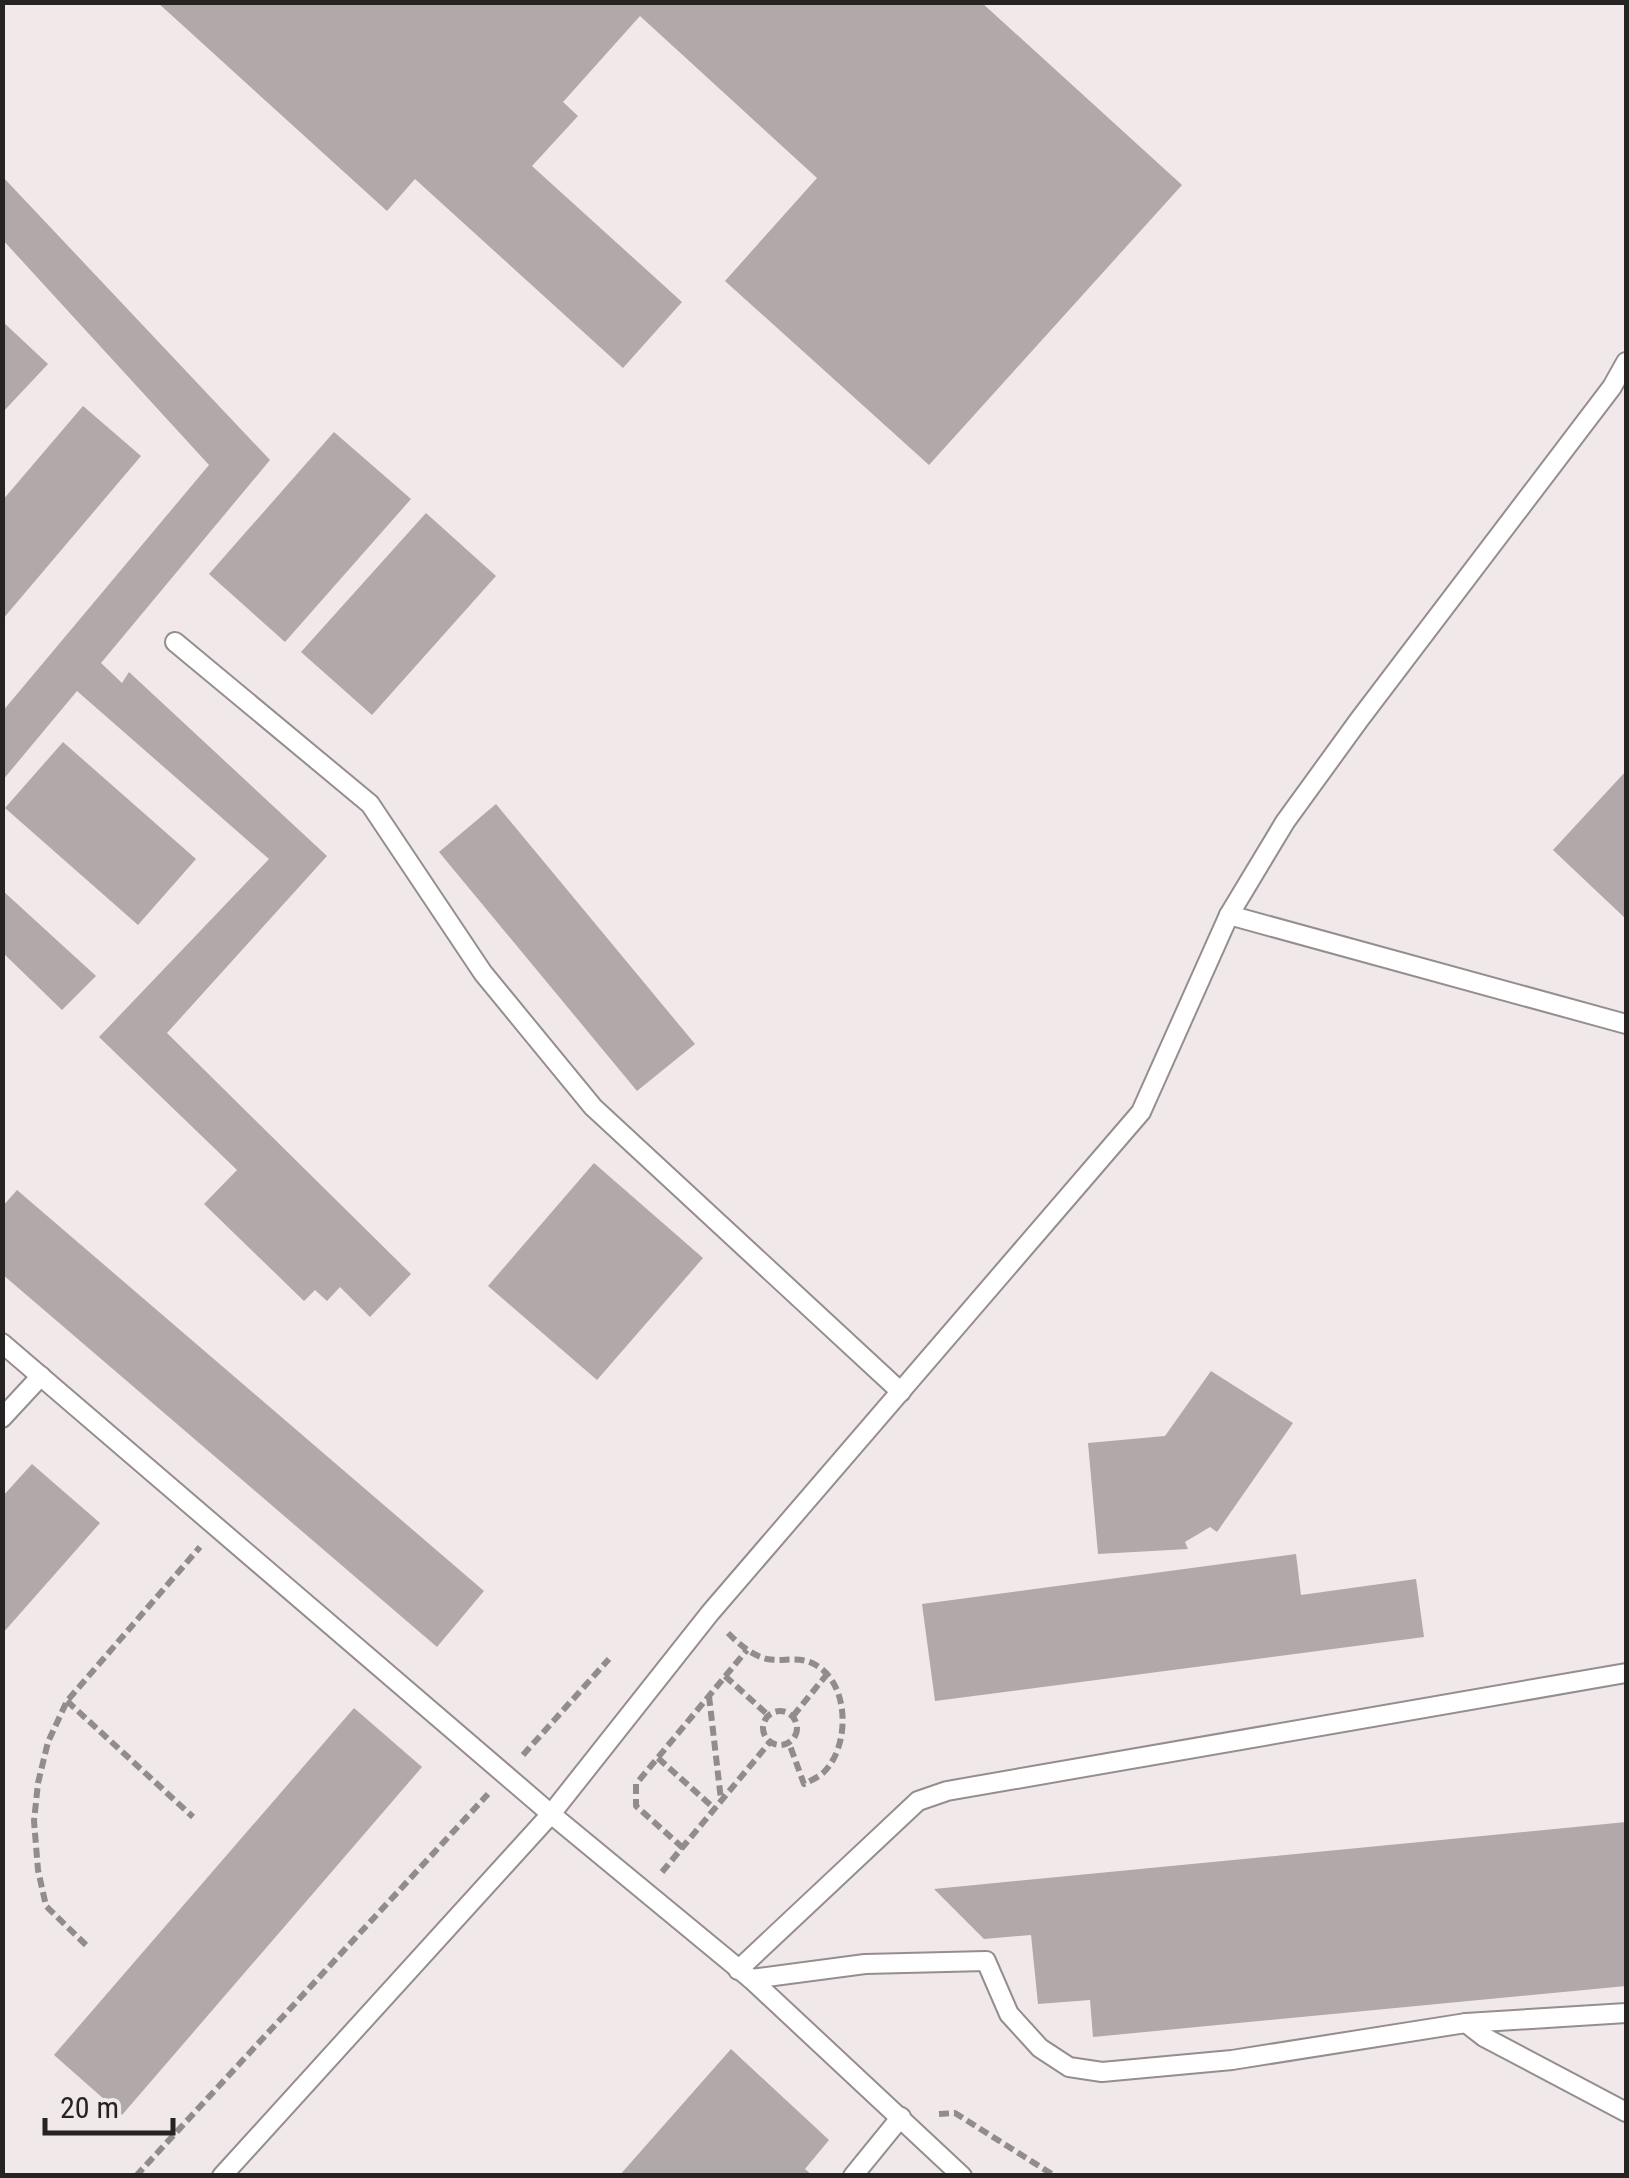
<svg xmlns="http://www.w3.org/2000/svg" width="1629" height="2178" font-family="'Roboto Condensed',sans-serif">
<rect width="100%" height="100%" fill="#f1e8e9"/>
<g fill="#b0a8a9">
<polygon points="157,2 981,2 1182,185 929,465 725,281 817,178 640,16 563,102 578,116 532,166 682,302 623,368 415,179 387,211"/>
<polygon points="2,176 270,460 101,663 122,683 129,672 327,856 167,1033 411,1274 370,1317 340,1287 327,1301 315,1290 304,1301 204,1204 237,1170 99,1037 269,859 77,691 2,781 2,712 209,465 2,239"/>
<polygon points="2,321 48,364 2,413"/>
<polygon points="83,406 141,456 2,620 2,501"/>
<polygon points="334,432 411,499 285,642 209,574"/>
<polygon points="426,513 496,576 372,715 301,652"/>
<polygon points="63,742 196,859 138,925 5,808"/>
<polygon points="1626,771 1626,919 1553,850"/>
<polygon points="496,804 695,1044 637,1091 439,852"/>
<polygon points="2,890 96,976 62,1010 2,952"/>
<polygon points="594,1163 703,1258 597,1380 488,1286"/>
<polygon points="17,1190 484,1591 437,1647 2,1274 2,1207"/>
<polygon points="1211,1371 1293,1423 1217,1532 1210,1527 1185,1542 1188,1549 1098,1554 1088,1443 1165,1436"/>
<polygon points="32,1464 100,1523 2,1634 2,1497"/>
<polygon points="1296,1554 1301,1595 1416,1579 1424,1637 935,1701 922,1604"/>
<polygon points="354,1708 422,1767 122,2115 54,2055"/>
<polygon points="1626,1822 1626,1986 1093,2037 1090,2000 1038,2004 1031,1935 984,1939 934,1889"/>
<polygon points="731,2049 829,2140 805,2169 813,2176 619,2176"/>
</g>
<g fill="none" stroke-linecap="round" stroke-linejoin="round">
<defs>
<g id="service">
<polyline points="175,642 370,804 483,973 593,1107 901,1392"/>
<polyline points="1229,915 1626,1024"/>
<polyline points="2,1343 551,1814 751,1979 962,2176"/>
<polyline points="2,1418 41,1376"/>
<polyline points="738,1970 918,1801 947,1791 1626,1673"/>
<polyline points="751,1979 865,1964 986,1961 1009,2014 1040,2048 1069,2067 1102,2072 1232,2060 1466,2023 1626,2013"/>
<polyline points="1466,2023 1484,2037 1626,2112"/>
<polyline points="222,2176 551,1814 710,1613 1141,1112 1229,915 1285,822 1359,720 1612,387 1626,362"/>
<polyline points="853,2176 901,2117"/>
</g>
</defs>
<use href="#service" stroke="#958d8e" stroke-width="22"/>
<g stroke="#928c8c" stroke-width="6" stroke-dasharray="10 5" stroke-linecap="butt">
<path d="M728,1633C739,1644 751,1655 767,1659C782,1662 797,1656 812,1663C850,1680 851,1745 824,1772C819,1777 810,1781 804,1784L789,1743"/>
<polyline points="725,1676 768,1715"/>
<polyline points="709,1696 721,1800"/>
<polyline points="67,1701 193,1817"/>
<circle cx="780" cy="1728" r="17"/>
<polyline points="793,1716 828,1673"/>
<polyline points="523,1755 609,1659"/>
<polyline points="658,1758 715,1809"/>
<polyline points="683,1848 636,1806 636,1784 747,1650"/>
<polyline points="662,1872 770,1742"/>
<polyline points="86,1945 46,1906 38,1870 34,1821 38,1783 48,1742 67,1701 200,1547"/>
<polyline points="939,2114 955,2113 1055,2176"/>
<polyline points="136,2176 488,1794"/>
</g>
<use href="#service" stroke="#fff" stroke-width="18"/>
</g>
<rect width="1629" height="2178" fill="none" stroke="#262323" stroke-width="10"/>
<path d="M45 2118v15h128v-15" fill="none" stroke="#262323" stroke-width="5"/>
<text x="60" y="2118" font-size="30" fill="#262323" stroke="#f1e8e9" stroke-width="8" paint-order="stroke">20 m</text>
</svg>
